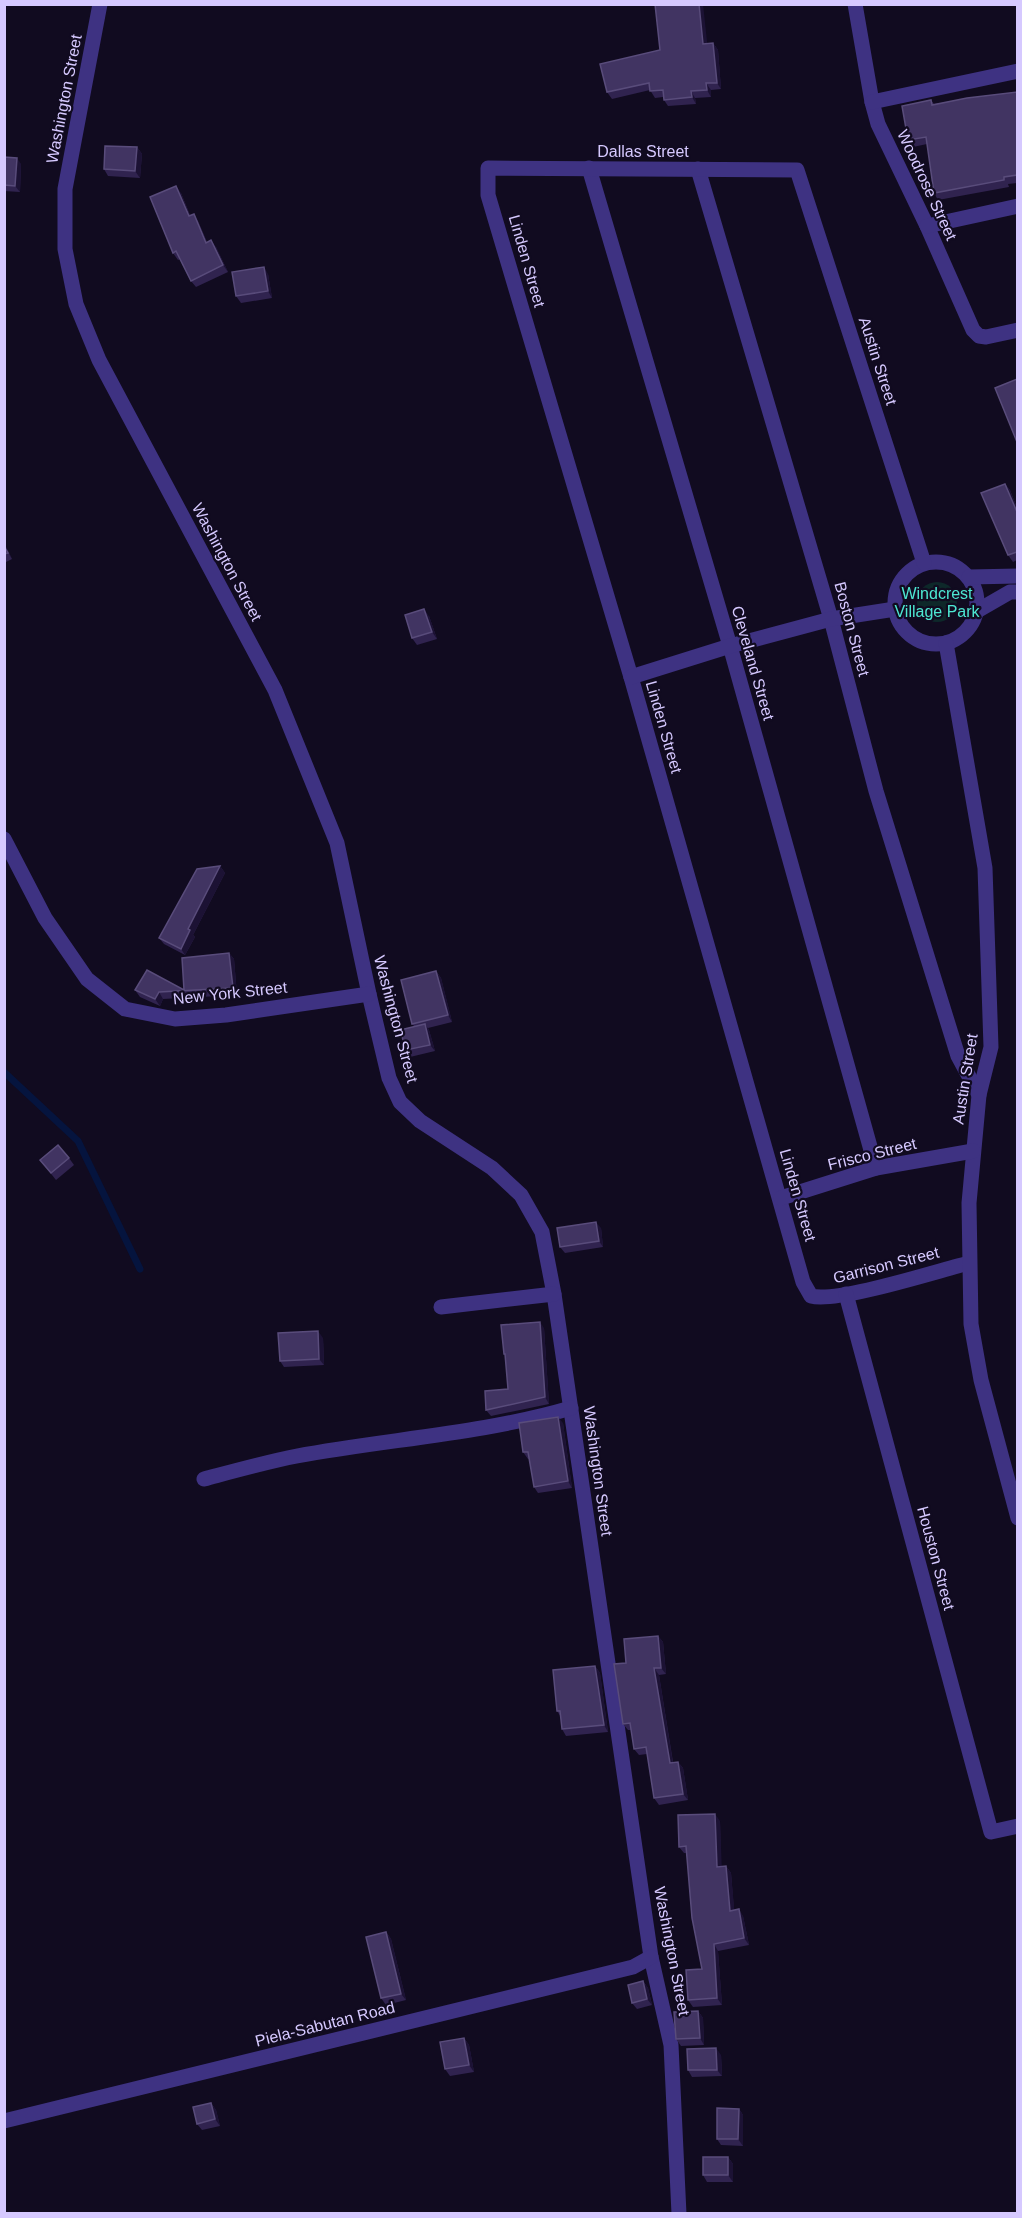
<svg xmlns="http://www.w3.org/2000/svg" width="1022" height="2218" font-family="Helvetica,sans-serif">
<rect width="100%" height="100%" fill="#110b20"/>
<circle fill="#0e282a" cx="937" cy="602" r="20"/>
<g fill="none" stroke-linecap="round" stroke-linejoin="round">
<polyline stroke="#05143e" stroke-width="7" points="4,1072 78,1141 140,1269"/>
<g stroke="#3e3282" stroke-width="15">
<polyline points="100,4 65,189 65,249 76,304 99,360 275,690 337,843 369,994 389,1078 400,1102 420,1121 492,1168 521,1195 542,1232 554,1294 651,1957 671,2045 679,2214"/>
<polyline points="855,4 872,102 878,124 927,226 973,330 979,336 986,337 1018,330"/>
<polyline points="872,102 1018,71"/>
<polyline points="589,168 730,646 876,1168"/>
<polyline points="698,169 831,619 876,791 958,1056 979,1095"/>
<polyline points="927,226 1018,206"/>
<circle cx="936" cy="603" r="41"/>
<path d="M924,563L797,170L488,168V195L631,677L803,1282L811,1296C838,1303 937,1271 969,1263"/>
<polyline points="969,577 1018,576"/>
<polyline points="977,611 1010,592 1018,592"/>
<polyline points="946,643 985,868 991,1047 979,1095 969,1203 971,1324 981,1380 1018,1518"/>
<polyline points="631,677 730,646 831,619 895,609"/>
<polyline points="4,839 45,918 87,979 125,1009 175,1019 226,1015 369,994"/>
<polyline points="781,1198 876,1168 973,1151"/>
<polyline points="846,1294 991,1832 1018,1826"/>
<polyline points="441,1307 554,1294"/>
<path d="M204,1479C234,1471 266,1462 297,1456C388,1439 482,1434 571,1408"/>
<polyline points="4,2121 633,1967 651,1957"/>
</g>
</g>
<g fill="#30234f">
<polygon points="713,43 718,50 721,89 711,90 711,97 695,98 696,104 668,106 664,100 663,97 655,98 650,90 612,99 607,92 707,44"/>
<polygon points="1017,92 1017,183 1008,184 1009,187 938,200 934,193 927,144 913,147 908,140 931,100 934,104"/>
<polygon points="137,147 142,154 140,178 108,176 104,169"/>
<polygon points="4,157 21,164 20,192 4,191"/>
<polygon points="181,193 190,215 198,221 207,242 216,247 228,272 196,287 191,281 180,259 178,260 173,253"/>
<polygon points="268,274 272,298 241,303 236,296"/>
<polygon points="1005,484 1010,490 1017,508 1017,560 1013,562 1008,555"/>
<polygon points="4,543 12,559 4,563"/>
<polygon points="429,616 437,639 417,645 412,638"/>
<polygon points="220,866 225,873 193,935 195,937 185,955 164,944 159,938"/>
<polygon points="229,953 234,959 237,995 163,999 160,1006 140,997 135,990 184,990"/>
<polygon points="436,971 441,978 452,1022 428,1028 429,1030 435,1051 410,1057 406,1050 414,1026 412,1024"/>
<polygon points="69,1158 74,1165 56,1180 40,1160"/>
<polygon points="601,1228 603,1247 565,1253 560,1247"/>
<polygon points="544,1328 549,1404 491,1416 486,1410 508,1389 506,1357 504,1354"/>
<polygon points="323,1338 324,1365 284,1367 280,1361"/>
<polygon points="563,1423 572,1488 538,1493 534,1487 529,1459 528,1459 523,1452"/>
<polygon points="658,1636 663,1642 666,1674 659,1675 673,1762 678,1762 683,1768 688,1800 659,1805 654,1798 647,1754 639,1755 634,1749 631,1730 628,1730 623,1724 626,1663"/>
<polygon points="595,1666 600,1673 608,1732 566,1736 562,1729 561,1717 557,1711"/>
<polygon points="720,1821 721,1867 726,1866 731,1873 734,1910 743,1916 749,1945 718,1951 722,2005 693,2007 688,2000 702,1969 687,1853 684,1853 679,1847"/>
<polygon points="386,1932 391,1939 406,2000 386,2005 381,1998"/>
<polygon points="643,1981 648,1988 652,2005 637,2009 632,2003"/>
<polygon points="698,2011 703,2018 704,2045 681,2046 676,2039"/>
<polygon points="464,2038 469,2045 474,2072 450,2076 445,2069"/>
<polygon points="721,2055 722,2076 692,2077 688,2070"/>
<polygon points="211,2103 216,2110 220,2126 202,2130 197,2124"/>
<polygon points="739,2109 743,2115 743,2146 721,2145 717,2139"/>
<polygon points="728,2157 733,2164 733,2182 707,2182 703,2175"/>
</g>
<g fill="#1c1234">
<polygon points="699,4 703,4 708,51 703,44"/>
<polygon points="713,43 718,50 721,89 717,83"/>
<polygon points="706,83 711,90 711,97 707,90"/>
<polygon points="691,91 695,98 696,104 692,97"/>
<polygon points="137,147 142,154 140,178 135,171"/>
<polygon points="17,158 21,164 20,192 15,186"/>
<polygon points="176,186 181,193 193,223 189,216"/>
<polygon points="194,214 198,221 210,250 206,243"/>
<polygon points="211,240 216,247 228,272 223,265"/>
<polygon points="264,267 268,274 272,298 268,291"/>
<polygon points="1005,484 1010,490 1017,508 1017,512"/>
<polygon points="4,543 12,559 4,546"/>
<polygon points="424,609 429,616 437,639 432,632"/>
<polygon points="220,866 225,873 193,935 195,937 185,955 181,949 188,929"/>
<polygon points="229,953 234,959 237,995 233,988"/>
<polygon points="436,971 441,978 452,1022 448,1015"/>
<polygon points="159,992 163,999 160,1006 155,999"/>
<polygon points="425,1024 429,1030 435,1051 430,1045"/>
<polygon points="596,1222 601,1228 603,1247 599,1241"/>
<polygon points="540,1322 544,1328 549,1404 545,1397"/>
<polygon points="318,1331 323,1338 324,1365 319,1359"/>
<polygon points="558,1417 563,1423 572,1488 568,1481"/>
<polygon points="658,1636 663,1642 666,1674 661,1668"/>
<polygon points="595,1666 600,1673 608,1732 604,1725"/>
<polygon points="654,1668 659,1675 674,1770 670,1763"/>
<polygon points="678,1762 683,1768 688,1800 683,1794"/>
<polygon points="715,1814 720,1821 722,1874 717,1867"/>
<polygon points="726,1866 731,1873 735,1918 730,1911"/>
<polygon points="739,1909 743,1916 749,1945 744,1938"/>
<polygon points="386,1932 391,1939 406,2000 401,1994"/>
<polygon points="714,1944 718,1951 722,2005 717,1998"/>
<polygon points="643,1981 648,1988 652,2005 647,1999"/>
<polygon points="698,2011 703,2018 704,2045 700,2038"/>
<polygon points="464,2038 469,2045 474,2072 469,2065"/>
<polygon points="716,2048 721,2055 722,2076 717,2070"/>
<polygon points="211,2103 216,2110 220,2126 215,2119"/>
<polygon points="739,2109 743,2115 743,2146 738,2139"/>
<polygon points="728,2157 733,2164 733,2182 728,2175"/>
</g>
<g fill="#413462" stroke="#594c7b" stroke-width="1.5">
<polygon points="655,4 699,4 703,44 713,43 717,83 706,83 707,90 691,91 692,97 664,100 663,90 650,91 649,83 607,92 600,64 660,50"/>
<polygon points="1017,92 1017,175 1004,177 1004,180 934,193 926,137 908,140 902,106 931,100 932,105 967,98"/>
<polygon points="105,146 137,147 135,171 104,169"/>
<polygon points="4,157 17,158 15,186 4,185"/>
<polygon points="176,186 189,216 194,214 206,243 211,240 223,265 191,281 176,251 173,253 150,197"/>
<polygon points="264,267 268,291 236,296 232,272"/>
<polygon points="1017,379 1017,442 995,388"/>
<polygon points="1005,484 1017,512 1017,552 1008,555 981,493"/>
<polygon points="4,546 8,553 4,554"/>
<polygon points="424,609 432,632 412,638 405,615"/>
<polygon points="220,866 188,929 190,930 181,949 159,938 197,869"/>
<polygon points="229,953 233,988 159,992 155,999 135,990 147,970 184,990 182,958"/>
<polygon points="436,971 448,1015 412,1024 401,980"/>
<polygon points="425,1024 430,1045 406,1050 400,1030"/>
<polygon points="58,1145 69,1158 51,1173 40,1160"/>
<polygon points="596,1222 599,1241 560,1247 557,1228"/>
<polygon points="540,1322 545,1397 486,1410 485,1391 508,1389 505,1354 504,1354 501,1325"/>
<polygon points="318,1331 319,1359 280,1361 278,1333"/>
<polygon points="558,1417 568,1481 534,1487 528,1452 523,1452 519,1423"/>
<polygon points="658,1636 661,1668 654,1668 670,1763 678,1762 683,1794 654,1798 646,1747 634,1749 630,1723 623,1724 614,1664 626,1663 624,1639"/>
<polygon points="595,1666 604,1725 562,1729 560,1711 557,1711 553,1670"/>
<polygon points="715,1814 717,1867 726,1866 730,1911 739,1909 744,1938 714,1944 717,1998 688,2000 686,1970 702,1969 692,1918 686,1846 679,1847 678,1815"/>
<polygon points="386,1932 401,1994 381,1998 366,1937"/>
<polygon points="643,1981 647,1999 632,2003 628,1985"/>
<polygon points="698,2011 700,2038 676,2039 674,2012"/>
<polygon points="464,2038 469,2065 445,2069 440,2042"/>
<polygon points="716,2048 717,2070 688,2070 687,2049"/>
<polygon points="211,2103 215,2119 197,2124 193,2107"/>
<polygon points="717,2108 739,2109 738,2139 717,2139"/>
<rect x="703" y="2157" width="25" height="18"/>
</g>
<g text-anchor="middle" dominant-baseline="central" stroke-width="4.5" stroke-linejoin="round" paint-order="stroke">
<g font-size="16" fill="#d6c9ff" stroke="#110b20">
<text transform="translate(64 99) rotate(-79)">Washington Street</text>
<text x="643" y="151">Dallas Street</text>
<text transform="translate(927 185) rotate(65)">Woodrose Street</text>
<text transform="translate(527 261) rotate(74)">Linden Street</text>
<text transform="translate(878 361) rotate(72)">Austin Street</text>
<text transform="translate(227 562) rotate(62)">Washington Street</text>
<text transform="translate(852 629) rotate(75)">Boston Street</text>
<text transform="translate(753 663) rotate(74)">Cleveland Street</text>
<text transform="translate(664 727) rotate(74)">Linden Street</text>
<text transform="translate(230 993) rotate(-6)">New York Street</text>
<text transform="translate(396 1019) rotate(75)">Washington Street</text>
<text transform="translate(965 1079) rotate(-81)">Austin Street</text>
<text transform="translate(872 1154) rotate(-14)">Frisco Street</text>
<text transform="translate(798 1195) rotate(74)">Linden Street</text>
<text transform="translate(886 1265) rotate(-14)">Garrison Street</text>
<text transform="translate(598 1471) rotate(82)">Washington Street</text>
<text transform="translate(936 1558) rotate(75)">Houston Street</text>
<text transform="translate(672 1951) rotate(79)">Washington Street</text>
<text transform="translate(325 2024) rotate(-14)">Piela-Sabutan Road</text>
</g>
<g font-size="16" fill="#4de7d2" stroke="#110b20">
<text x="937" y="593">Windcrest<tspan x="937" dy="18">Village Park</tspan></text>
</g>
</g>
<rect width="1022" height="2218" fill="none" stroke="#d6c9ff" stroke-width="12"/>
</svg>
